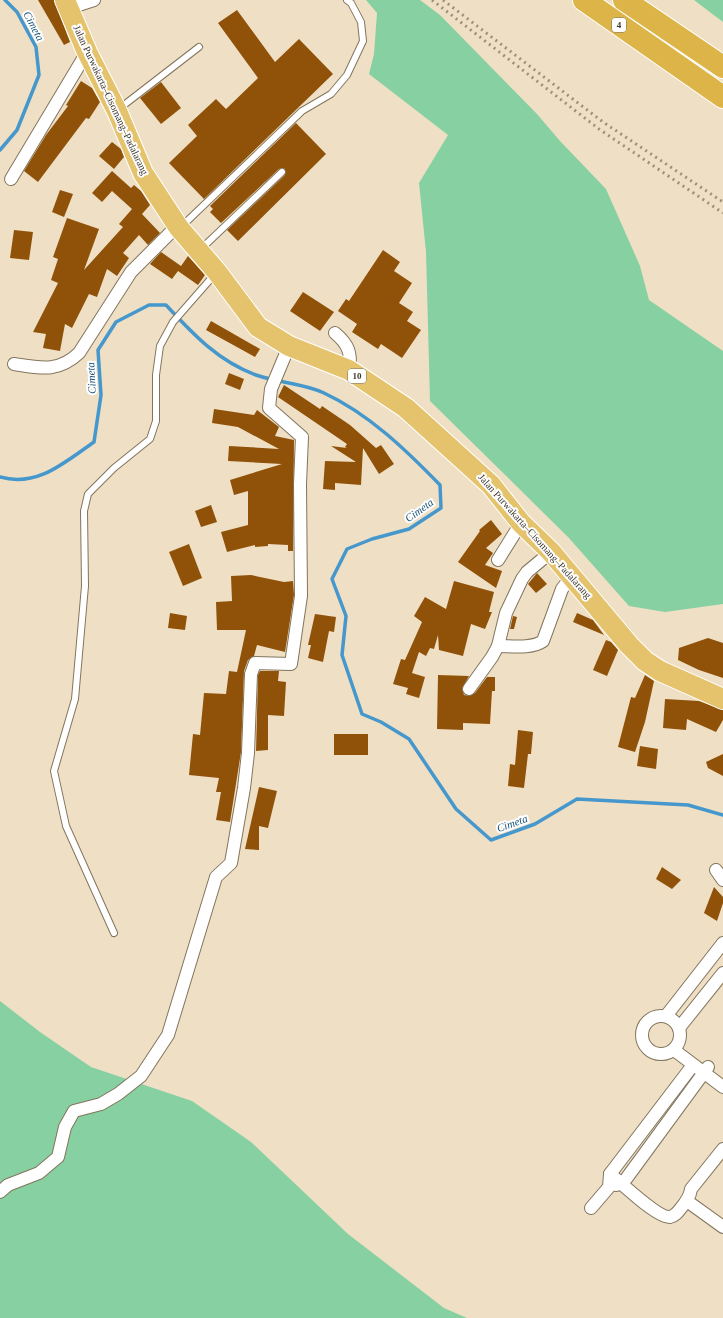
<svg xmlns="http://www.w3.org/2000/svg" width="723" height="1318" font-family="'Times New Roman',serif">
<rect width="100%" height="100%" fill="#efe0c5"/>
<g fill="#87d0a2">
<polygon points="366,0 420,0 440,15 537,114 560,141 606,189 640,266 649,300 723,351 723,604 665,612 629,606 568,537 430,401 426,252 419,183 448,135 369,74 374,54 377,13"/>
<polygon points="694,0 723,0 723,22"/>
<polygon points="0,1001 40,1032 91,1067 192,1101 251,1142 348,1234 444,1308 467,1318 0,1318"/>
</g>
<g fill="none" stroke-linecap="round" stroke-linejoin="round">
<g stroke="#4697cc" stroke-width="3.5">
<polyline points="0,150 17,130 39,75 36,47 17,12 5,0"/>
<path d="M0,477C37,488 65,462 94,442L101,395L98,350L116,322L149,305H166C193,334 218,361 256,375C278,383 303,383 324,393C369,414 406,450 440,485L441,508L409,529L372,539L347,549L332,579L346,616L342,655L362,714L381,722L409,739L456,809L491,840L535,824L577,799L688,805L723,815"/>
</g>
</g>
<g fill="#905208">
<polygon points="38,0 54,0 70,42 64,45"/>
<polygon points="237,10 275,62 299,39 333,74 204,199 169,163 197,136 188,125 216,99 226,109 258,78 218,23"/>
<polygon points="81,81 92,88 100,102 89,119 86,118 38,182 24,171 46,135 68,106 66,105"/>
<polygon points="161,82 181,108 161,124 140,98"/>
<polygon points="296,123 326,154 238,241 227,230 285,175 285,169 283,168 279,169 221,223 210,212 213,209 210,206"/>
<polygon points="112,142 121,149 124,157 114,169 99,156"/>
<polygon points="112,171 131,188 134,185 141,191 150,205 142,214 160,233 148,245 139,235 123,253 129,258 117,276 107,269 97,297 89,294 72,328 65,324 60,351 43,348 46,334 33,332 58,283 51,280 58,259 53,257 67,218 99,229 84,270 123,227 119,224 132,209 112,191 102,202 92,193"/>
<polygon points="60,190 73,194 64,217 52,212"/>
<polygon points="14,230 33,232 29,260 10,258"/>
<polygon points="383,250 400,262 394,271 412,283 399,303 413,312 407,321 421,330 402,358 381,344 378,349 352,332 357,324 338,311 346,299 349,301"/>
<polygon points="161,252 181,266 188,256 205,275 198,285 178,271 172,279 150,264"/>
<polygon points="303,292 334,312 320,331 290,311"/>
<polygon points="211,321 260,349 255,357 206,330"/>
<polygon points="229,373 244,379 240,390 225,384"/>
<polygon points="284,385 320,409 322,406 350,425 376,448 381,445 394,464 379,474 363,448 361,485 335,483 335,490 323,489 325,461 356,462 331,446 347,448 345,447 347,444 278,397"/>
<polygon points="214,409 254,415 257,410 279,427 275,436 294,440 293,551 288,551 288,545 268,544 268,546 255,547 255,545 227,552 221,532 248,525 248,491 234,495 230,480 282,464 228,461 229,446 279,449 238,427 212,423"/>
<polygon points="211,505 217,522 201,527 195,511"/>
<polygon points="491,520 502,534 486,548 493,553 485,565 502,571 496,588 458,562 480,531 479,530"/>
<polygon points="189,544 202,578 183,586 169,552"/>
<polygon points="537,573 547,584 536,593 528,584"/>
<polygon points="251,575 284,582 293,581 294,595 285,652 257,645 254,656 248,660 244,671 241,752 230,822 216,820 221,792 216,792 219,778 189,775 193,734 200,735 204,693 226,694 229,671 237,672 246,630 217,630 216,602 232,601 231,576"/>
<polygon points="454,581 494,592 489,612 492,612 485,629 471,624 463,656 439,650 438,635 434,649 430,648 426,656 419,652 412,673 425,677 419,698 406,694 408,688 393,684 401,659 405,660 422,622 414,616 425,597 446,609"/>
<polygon points="170,613 187,616 185,630 168,628"/>
<polygon points="577,613 593,620 604,635 573,622"/>
<polygon points="315,614 336,617 334,632 329,631 323,662 308,658 311,645 308,645"/>
<polygon points="513,616 517,617 514,629 510,629"/>
<polygon points="708,638 723,643 723,678 699,670 678,660 679,648"/>
<polygon points="606,640 611,642 618,650 607,676 593,670"/>
<polygon points="260,671 279,671 278,681 286,682 284,716 268,715 268,750 256,751 258,675"/>
<polygon points="438,675 469,676 462,689 464,695 469,696 475,693 487,677 495,677 495,691 492,691 490,724 463,723 463,730 437,729"/>
<polygon points="645,675 654,681 645,722 635,752 618,747 631,697 635,698"/>
<polygon points="665,699 699,701 723,710 723,720 716,732 687,719 686,730 663,728"/>
<polygon points="518,730 533,732 531,754 528,754 524,788 508,786 510,764 515,765"/>
<rect x="334" y="734" width="34" height="21"/>
<polygon points="640,746 658,749 656,769 637,766"/>
<polygon points="723,754 723,776 708,768 706,762"/>
<polygon points="259,787 277,791 268,828 259,826 259,850 245,849"/>
<polygon points="662,867 681,880 672,889 656,879"/>
<polygon points="714,887 723,897 723,903 717,921 704,913"/>
</g>
<g fill="none" stroke-linecap="round" stroke-linejoin="round">
<defs>
<g id="service">
<polyline points="120,108 199,47"/>
<polyline points="182,226 302,111 331,94 347,75 363,41 361,22 351,3 347,0"/>
<polyline points="201,249 282,172"/>
<polyline points="114,933 66,826 54,771 75,699 85,586 84,511 88,494 114,468 150,439 156,421 156,375 160,346 173,322 215,274"/>
</g>
<g id="minor">
<polyline points="69,8 94,0"/>
<polyline points="11,179 87,52"/>
<path d="M335,333C348,344 352,353 349,370"/>
<path d="M14,364C40,368 58,373 79,353L131,272L178,225"/>
<polyline points="498,560 521,523"/>
<path d="M498,646C511,646 532,649 543,641L562,589L572,576"/>
<polyline points="469,689 492,657 498,646 506,613 522,579 527,572 551,552"/>
<polyline points="716,870 723,880"/>
<circle cx="661" cy="1035" r="19"/>
<polyline points="666,1016 723,943"/>
<polyline points="679,1028 723,973"/>
<polyline points="674,1050 723,1087"/>
<path d="M610,1174C622,1183 657,1218 670,1217C675,1216 678,1212 681,1208C686,1202 690,1197 691,1189L723,1149"/>
<polyline points="616,1185 623,1183 708,1067"/>
<polyline points="0,1192 8,1185 39,1173 58,1157 65,1127 74,1111 101,1104 118,1094 141,1076 168,1035 216,877 231,863 244,788 248,753 251,674 255,663 291,664 301,596 300,484 302,437 269,408 271,389 289,346"/>
<polyline points="687,1201 723,1227"/>
<polyline points="591,1208 609,1187 610,1174 693,1065"/>
</g>
<polyline id="trunk" points="65,0 87,52 117,111 143,173 179,228 217,272 258,327 289,346 349,370 406,408 491,485 521,523 551,552 629,645 645,661 660,671 723,699"/>
<g id="motorway">
<polyline points="584,0 723,97"/>
<polyline points="624,0 723,67"/>
</g>
</defs>
<use href="#service" stroke="#82755d" stroke-width="8"/>
<use href="#minor" stroke="#82755d" stroke-width="14"/>
<use href="#trunk" stroke="#fff" stroke-width="22"/>
<use href="#motorway" stroke="#fff" stroke-width="24"/>
<use href="#service" stroke="#fff" stroke-width="6"/>
<use href="#minor" stroke="#fff" stroke-width="12"/>
<use href="#trunk" stroke="#e4c36c" stroke-width="20"/>
<use href="#motorway" stroke="#ddb447" stroke-width="22"/>
<g stroke="#9c917e" stroke-width="3" stroke-dasharray="2 4" stroke-linecap="butt">
<polyline points="432,0 599,129 723,213"/>
<polyline points="443,0 603,122 723,202"/>
</g>
</g>
<g text-anchor="middle" dominant-baseline="central" stroke-width="4" stroke-linejoin="round" paint-order="stroke">
<g fill="#fff" stroke="#77736c" stroke-width="1">
<rect x="612" y="18" width="14" height="14" rx="3"/>
<rect x="348" y="369" width="18" height="14" rx="3"/>
</g>
<g font-size="9" font-weight="bold" fill="#3d372d">
<text x="619" y="25">4</text>
<text x="357" y="376">10</text>
</g>
<g font-size="10" fill="#3d372d" stroke="#fff">
<text transform="translate(111 100) rotate(65)">Jalan Purwakarta–Cisomang–Padalarang</text>
<text transform="translate(535 536) rotate(48)">Jalan Purwakarta–Cisomang–Padalarang</text>
</g>
<g font-size="11" font-style="italic" fill="#145176" stroke="#fff">
<text transform="translate(34 26) rotate(62)">Cimeta</text>
<text transform="translate(91 378) rotate(-93)">Cimeta</text>
<text transform="translate(419 510) rotate(-35)">Cimeta</text>
<text transform="translate(512 823) rotate(-20)">Cimeta</text>
</g>
</g>
</svg>
